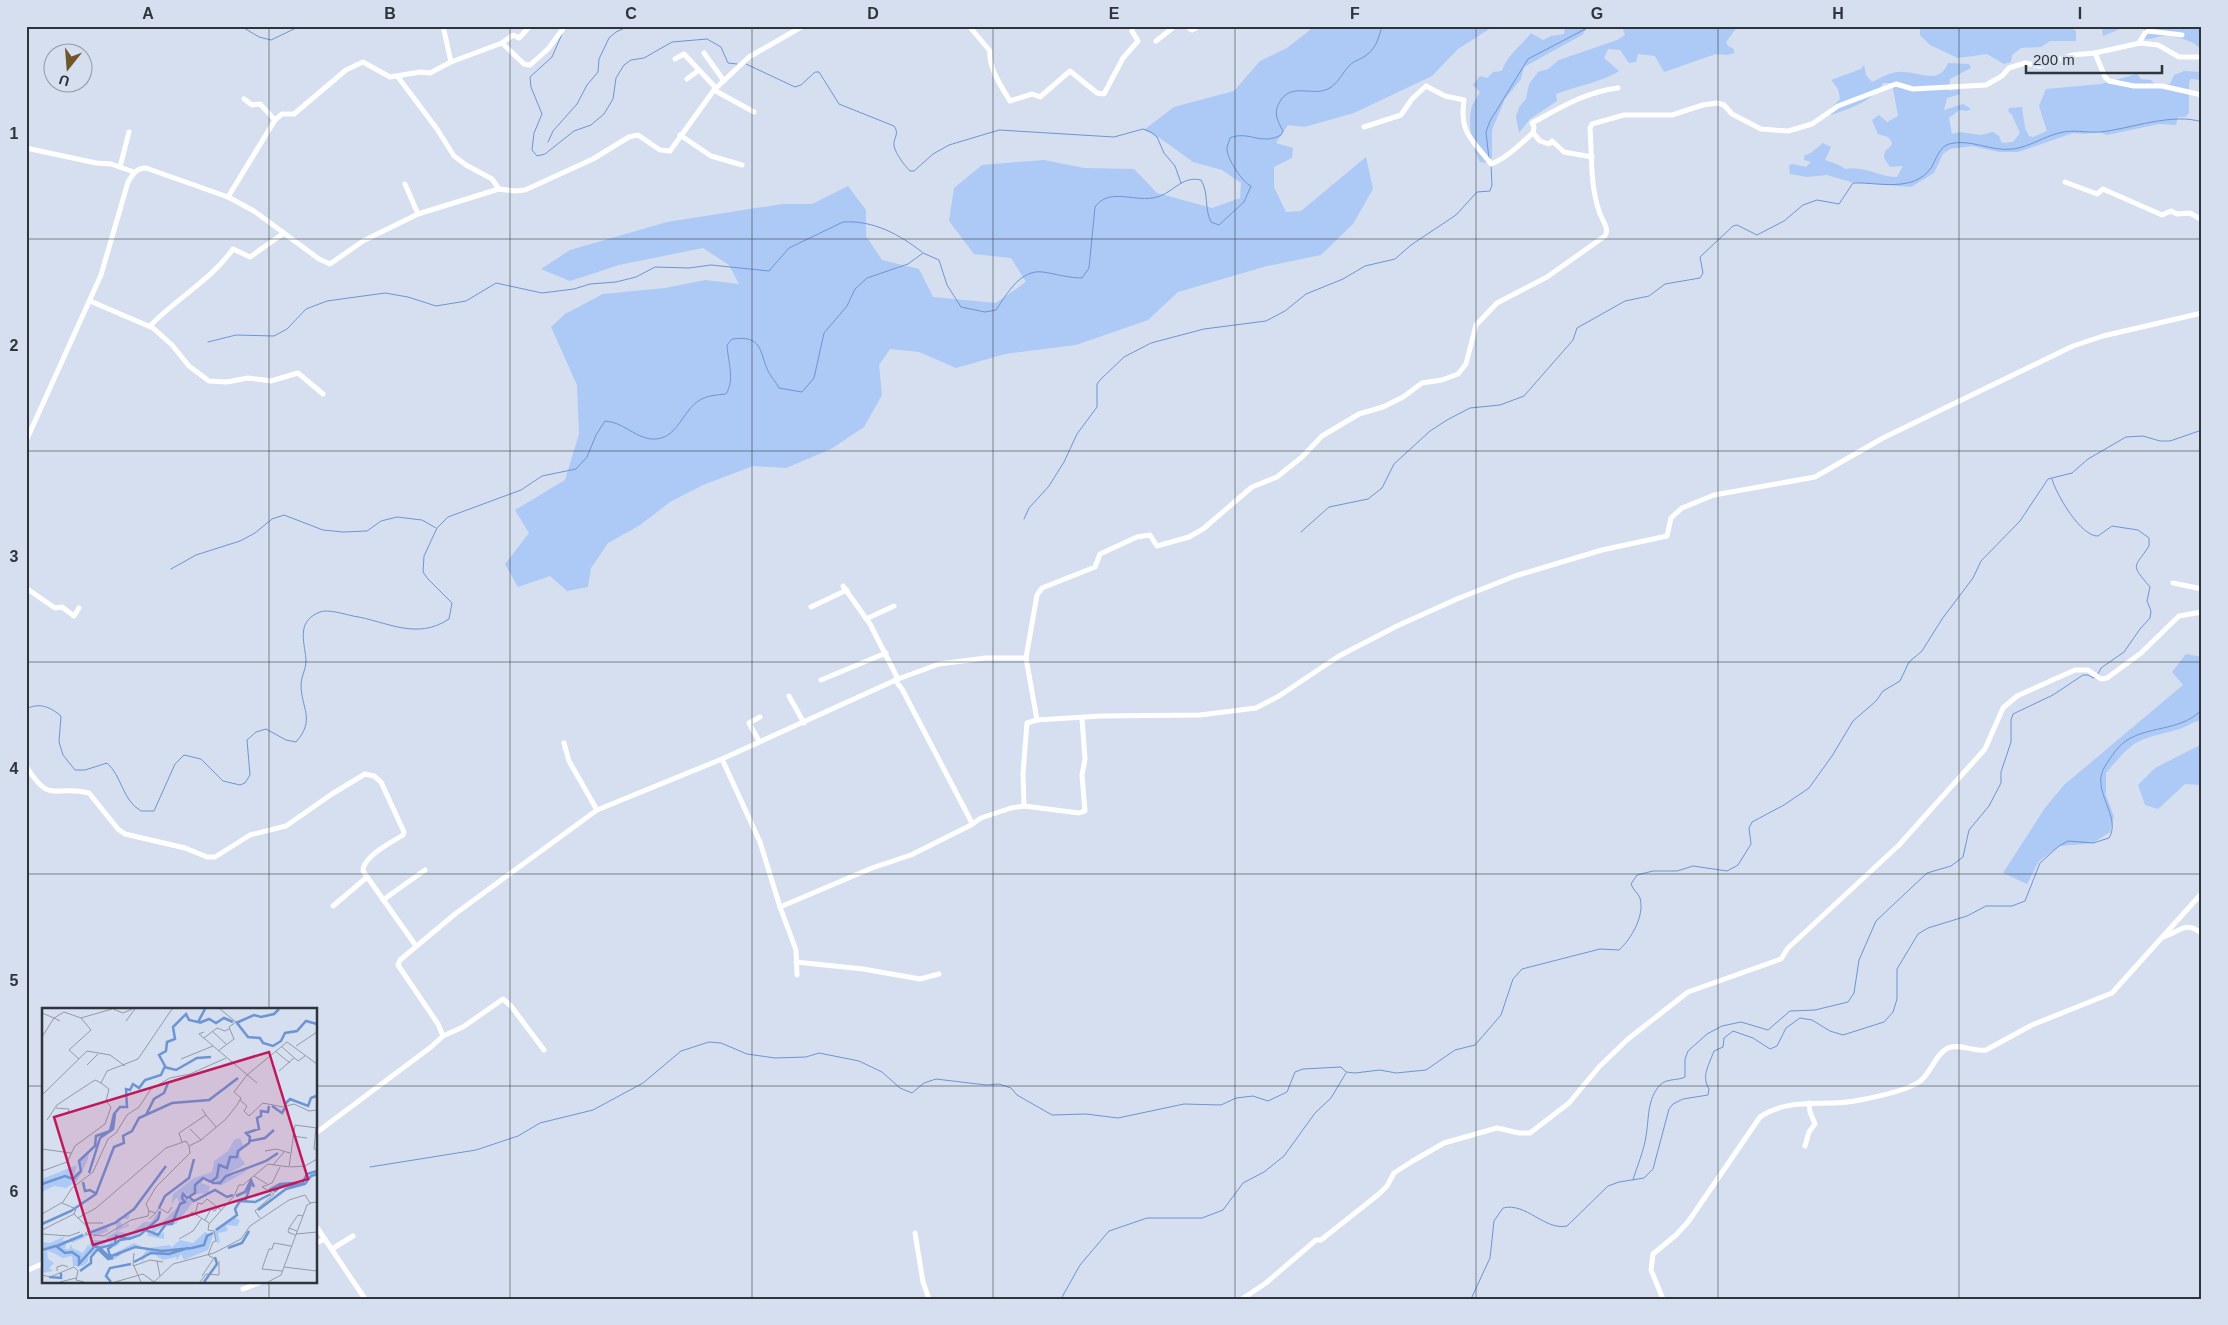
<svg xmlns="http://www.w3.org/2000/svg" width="2228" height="1325" font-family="Arial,sans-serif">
<rect width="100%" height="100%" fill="#d5dfef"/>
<g fill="#adc9f5">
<polygon points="1315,26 1494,26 1458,49 1432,76 1354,113 1304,127 1288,125 1276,143 1293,148 1292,158 1274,167 1274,187 1286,212 1301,211 1366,157 1373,189 1353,224 1321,255 1267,266 1178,292 1148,320 1076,345 1005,354 956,368 919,352 890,349 879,365 882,395 864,427 831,449 786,468 753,466 703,485 670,502 640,525 608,543 591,568 588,587 567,591 550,576 518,587 505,564 529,533 515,510 565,480 579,434 577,385 551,327 565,314 603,294 665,288 705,280 739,284 729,265 703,248 619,265 570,281 541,269 570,250 667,222 782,204 812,204 848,186 866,210 866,236 882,260 919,269 933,297 996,303 1026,282 1011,258 974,254 949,221 954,188 982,165 1044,160 1084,168 1134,169 1157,193 1212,208 1240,198 1241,183 1222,170 1193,162 1160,138 1144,130 1174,107 1234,91 1260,61 1287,48"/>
<path d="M1565,26L1587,28L1582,35L1524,67L1521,79L1505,99L1492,130V158L1485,163L1480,162C1472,148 1467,122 1472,106C1474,101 1478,96 1480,92L1473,85L1480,76L1487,78L1493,72L1502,71C1507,55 1520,47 1531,33L1543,40L1551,36L1564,34Z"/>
<path d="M1626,26L1637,29L1647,26H1738L1726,42L1728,46L1734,49V53L1728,55L1716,54L1664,72L1655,56L1638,54L1636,62L1629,63L1620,50L1608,49L1604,58L1619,71C1605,81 1574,87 1556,94L1557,101L1530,119L1519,133L1516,117L1519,107L1526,99L1529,84L1538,72L1548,69L1559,60L1617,40L1625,35L1623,29Z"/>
<polygon points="1899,26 2067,26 2076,31 2076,41 2050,41 2041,47 2021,48 2012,55 2011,62 2004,64 1987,54 1958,58 1930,45 1920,35 1920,27"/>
<polygon points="2107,26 2127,26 2103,36 2102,30"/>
<path d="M2144,26H2202V46L2198,47C2195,41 2172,35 2164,36C2157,36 2152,40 2144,39Z"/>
<path d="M1948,63L1969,64L1971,68L1950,79L1949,91L1959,89L1960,94L1947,98L1944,110L1963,104L1971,109L1967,111L1959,110L1949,118L1952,134L1960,132L1981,135L1993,132L1999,136L2002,143L2013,142L2020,133L2012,115L2008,111L2009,108L2022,107L2025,128L2029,136L2033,137L2047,131L2039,106L2046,89L2101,84L2137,74L2141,79L2151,80L2155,85L2170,84L2174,75L2184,71L2202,72V80L2191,79L2189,82V113L2185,117H2178L2176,125L2159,124L2107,135L2099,132L2083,134L2073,133L2018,152H1999L1972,146L1950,149L1943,154L1934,173L1911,187L1851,182L1827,175L1807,177L1790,174L1789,165L1793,164L1806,167L1811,162L1804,160V156L1812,152L1823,143L1831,147L1825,160C1832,163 1840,164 1845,169C1863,165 1880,177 1897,177L1903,166L1890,167L1884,158L1885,151L1891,146L1892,142L1888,137L1878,134L1872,120L1879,115L1887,122L1898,116L1892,83H1883C1872,102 1851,108 1831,115L1830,109L1840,99L1838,89L1831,80L1861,69L1864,65L1866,75L1872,82C1880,78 1889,73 1898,72C1917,70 1939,87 1948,63Z"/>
<path d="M2186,654L2202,657V720C2193,721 2185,728 2176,730C2134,741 2135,739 2106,773V795L2114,817L2110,832L2093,843L2060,846L2039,861L2027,884L2003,873L2045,808L2064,785L2183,685L2172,672Z"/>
<polygon points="2202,744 2202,785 2185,784 2158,809 2145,805 2138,785 2155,768"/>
</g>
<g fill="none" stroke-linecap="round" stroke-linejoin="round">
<g stroke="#6d95d4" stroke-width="1">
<polyline points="224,26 244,28 259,37 271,40 296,28 308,26"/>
<polyline points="562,34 552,57 530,77 531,87 542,114 534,133 532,150 537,156 545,154 574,131 591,125 604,114 613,99 616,78 624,65 631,60 644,58 672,42 707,39 721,47 728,63 737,64"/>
<path d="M746,64L795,87L801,85L815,72H819L839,104L894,126C900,134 893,138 894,146C896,154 904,165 910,171H914L933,154L949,145L999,130L1114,137L1143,129L1151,132L1157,137L1164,153L1175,166L1181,183"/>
<polyline points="548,142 553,131 577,104 587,85 598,72 599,59 609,38 616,32 629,26"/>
<polyline points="1489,159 1486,132 1490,121 1528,59 1591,26"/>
<path d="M208,342L236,335L274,336L287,329L306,309L327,301L385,293L408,297L436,306L466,301L496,283L542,293L574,289L590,284L616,282L636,277L655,267L689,268L711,265L769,271L789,248L843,222C874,220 900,235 922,252"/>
<path d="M2052,479C2056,494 2081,537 2098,536L2112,526L2138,530L2149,538V546C2134,569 2130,563 2150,587L2147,601L2151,611L2150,618L2140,629L2124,652L2101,668L2098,674"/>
<polyline points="1024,519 1029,508 1049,486 1064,462 1077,434 1097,407 1097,384 1100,380 1124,357 1151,343 1204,329 1266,321 1285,311 1306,294 1343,279 1365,266 1395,259 1411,245 1456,215 1477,192 1490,191 1492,185 1491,165"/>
<path d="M1301,532L1329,507L1368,499L1382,488L1394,464L1430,431L1447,420L1470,408L1500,405L1524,396L1573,340L1577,328L1625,301L1649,296L1665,284L1700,278L1703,273L1700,257L1733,226L1737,225L1757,235L1784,221L1803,205L1817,200L1839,204L1853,183C1878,182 1913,193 1931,168C1936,160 1939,147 1949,144C1970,138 1991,152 2013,149C2029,147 2043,137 2059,133C2073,129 2086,133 2100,132C2130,129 2173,112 2202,122"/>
<polyline points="171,569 196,555 240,541 255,533 272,519 284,515 323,530 343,532 367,531 381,521 397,517 422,520 436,528"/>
<path d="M26,709C40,702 50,707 61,716L59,742L63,755L75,770H85L107,763C122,776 122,800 141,811H154L175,764L184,755L201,759L223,781L240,785L245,783L250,775L247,740L256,732L266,729L286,740L296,742C316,719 301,709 301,684C301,677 306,669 306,662C306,645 294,622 320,612C328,609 344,614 353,616C386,621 416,641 449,619L452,603L428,579L423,572L424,556L437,528L448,517L521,490L542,476L576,469L587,457L596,435L605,421C623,422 634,437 651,439C678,441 681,411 700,400C708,395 718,395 726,394C735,380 728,362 727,345L732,339C763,335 759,351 768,371C771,377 776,382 779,388L802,392L814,378L824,333L847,306L855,289L867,278L908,264L923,253L939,260L947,285L961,307L985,312L996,310C1007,294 1020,269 1043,272C1056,274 1069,278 1082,278L1089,268L1095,207C1108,188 1132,201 1152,198C1172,196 1180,175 1201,180C1209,193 1204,208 1211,222L1219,225L1244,202L1251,186C1243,183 1227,159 1227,149C1227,145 1229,142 1230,138C1248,130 1261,146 1281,135L1283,131C1278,121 1273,114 1279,103C1291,81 1311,97 1328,89C1338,84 1342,73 1349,66C1352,62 1358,60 1362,58C1376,50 1378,40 1382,26"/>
<path d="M370,1167L476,1150L518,1136L540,1123L593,1110L643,1083L681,1051L709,1042L721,1043L747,1054L775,1058L806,1057L819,1053L859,1061L882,1072L900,1088L912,1093L924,1083L936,1079L986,1085L999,1084L1011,1088L1017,1095L1052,1115L1086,1114L1118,1118L1184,1104L1221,1105L1236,1098L1253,1096L1268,1101L1287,1092L1295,1072L1303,1069L1341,1067L1346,1072L1355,1073L1380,1070L1396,1073L1426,1070L1455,1050L1475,1045L1501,1015L1513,979L1522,969L1600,949L1619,950C1631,939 1645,916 1640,898C1638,893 1633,890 1631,884L1637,875L1653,871H1677L1693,866L1727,871L1738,865L1751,844L1749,828L1752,822L1784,805L1809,788L1832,756L1853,721L1876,701L1883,691L1900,681L1909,662L1922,651L1942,619L1973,578L1981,561L2020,521L2048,479L2072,473L2088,459L2126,437L2143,436L2160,441H2170L2202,430"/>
<path d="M1633,1180C1637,1166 1644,1151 1646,1136C1649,1119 1647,1099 1660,1085C1667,1078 1677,1081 1685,1077V1059L1688,1051L1707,1034L1722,1026L1741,1022L1768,1030L1790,1011L1815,1010L1848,1002L1854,993L1859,960L1876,921L1927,873L1951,866L1963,857L1969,830L1989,806L2001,783V772L2011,742V720L2013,714L2053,695L2083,675H2088L2093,678L2095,677"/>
<polyline points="1061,1299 1080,1265 1109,1231 1147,1218 1202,1218 1223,1210 1243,1183 1264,1172 1284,1156 1315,1113 1331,1098 1346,1073"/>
<path d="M1471,1299L1490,1258L1494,1221L1503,1208C1526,1202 1545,1231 1567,1226L1608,1186L1619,1182L1644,1178L1653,1169L1669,1109L1673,1104L1683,1099L1708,1095L1709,1089C1701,1076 1709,1065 1714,1051L1723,1047L1724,1038L1733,1031L1753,1038L1770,1049L1777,1046L1786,1028L1800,1018L1812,1020L1830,1031L1843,1035L1884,1022L1893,1012L1897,999V969L1918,934L1928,928L1967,916L1986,906H2012L2025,901L2040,863L2059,846L2068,841L2093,843L2109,838C2122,817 2091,791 2104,768C2110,758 2119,744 2129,739C2151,726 2185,730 2202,709"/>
</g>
<g stroke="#fff" stroke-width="5">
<path d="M969,26L990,51C988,67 1002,88 1010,101L1032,94L1040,97L1070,71L1097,93L1104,94L1123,58L1138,41L1132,31L1133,26"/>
<polyline points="1186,26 1192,30 1199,26"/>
<polyline points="1156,41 1175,26"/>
<polyline points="502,43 524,64 530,65 548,49 565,26"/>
<polyline points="2139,43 2145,33 2148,31 2182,35"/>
<polyline points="704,53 724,81"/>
<polyline points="2095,53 2140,43 2158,45 2179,57 2202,57"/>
<polyline points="675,59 684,54 699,70"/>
<polyline points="451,62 502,43 513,35 519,38 530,26"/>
<polyline points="398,77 437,129 454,156 466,165 492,179 499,189"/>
<polyline points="687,79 699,70 716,88"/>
<polyline points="714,90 754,112"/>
<polyline points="244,99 252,105 260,104 275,120"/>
<path d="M1364,127L1401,115L1412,99L1426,86L1445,96L1464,100C1459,134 1473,140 1491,164C1507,158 1520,144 1533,133"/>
<polyline points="680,135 711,156 742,165"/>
<polyline points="26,148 96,163 111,164 134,172"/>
<path d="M1592,157L1564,152L1552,141L1549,144L1540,141L1533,133L1534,127L1532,123C1560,108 1585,92 1618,88"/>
<polyline points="120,167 129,132"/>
<polyline points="2065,182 2097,194 2103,189 2162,215 2171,211 2177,214 2190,213 2202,220"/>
<polyline points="405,184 418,214"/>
<polyline points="228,197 275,120 282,114 294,114 346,70 363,62 390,77 420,72 430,73 451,62 443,26"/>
<polyline points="90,301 153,328 172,345 189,366 209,381 227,382 248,378 271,381 298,373 323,394"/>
<path d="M150,326C177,298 211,280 233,249L250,257L284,233"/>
<path d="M26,441L101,275L128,182C133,174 136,168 146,168L228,197L254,211L319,259L330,264L363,241L418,214L499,189L515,191L525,190L593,159L629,137L638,135L660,150L670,151L714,90L749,57L803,26"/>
<polyline points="2173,583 2202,589"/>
<polyline points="843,586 870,624 898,679"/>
<polyline points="26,588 55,608 62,607 74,616 79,608"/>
<polyline points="811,607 847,590"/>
<polyline points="866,619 894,606"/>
<path d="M1026,658L1037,595L1042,588L1095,567L1100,554L1137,537L1150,535L1157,546L1189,537L1203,529L1252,487L1277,477L1302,457L1322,436L1359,414L1383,407L1403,397L1422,383L1442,380L1458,374L1466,364L1476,325L1497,303L1547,277L1605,236C1610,228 1601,219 1599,211C1590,184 1592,156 1590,128L1592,124L1624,115H1672L1703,105L1717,103L1724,105L1732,114L1761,129L1788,131L1812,124L1838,106L1896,84L1913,89L1986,85L2002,76L2009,68L2025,63L2040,66L2072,55L2095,53L2105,77L2109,81L2134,86H2162L2202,95"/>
<polyline points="821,680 886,653"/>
<polyline points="895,680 902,689 972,823"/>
<polyline points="789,696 804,723"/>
<polyline points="759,741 749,723 760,717"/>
<polyline points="564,743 569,761 597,810"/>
<polyline points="722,759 760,842 780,907"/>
<path d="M26,766C51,806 53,784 89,793L118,829L125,834L185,848L207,857H215L250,835L286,826L332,794L365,774L374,776L381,782L404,832L403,835C391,843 363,856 363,871L416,946"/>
<polyline points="1024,806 1023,773 1027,723 1037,720"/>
<polyline points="383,900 425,870"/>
<polyline points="333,906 366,878"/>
<path d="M2163,937C2179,933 2185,919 2202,934"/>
<polyline points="796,962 863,969 920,979 939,974"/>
<polyline points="797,975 796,950 780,907 872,868 911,855 971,825 981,818 1011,808 1024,806 1079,813 1085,811 1082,775 1085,759 1082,718"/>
<polyline points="443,1036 463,1027 503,999 511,1006 544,1050"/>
<polyline points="316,1133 431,1047 443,1036 438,1024 398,965 400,960 455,914 597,810 722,759 898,679 939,664 986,658 1026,658 1037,720 1101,716 1200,715 1256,708 1279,696 1339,656 1397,626 1457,599 1515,576 1602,550 1667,536 1671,518 1682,508 1714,495 1815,477 1883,438 2073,346 2103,336 2202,313"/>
<polyline points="1805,1146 1809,1132 1815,1124 1810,1112 1809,1103"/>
<polyline points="316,1226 365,1299"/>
<polyline points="915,1233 923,1282 929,1299"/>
<polyline points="316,1243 325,1239"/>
<polyline points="332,1249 353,1236"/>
<polyline points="26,1271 44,1263"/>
<polyline points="243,1289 264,1281"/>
<polyline points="1242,1299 1266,1283 1316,1240 1321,1240 1379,1194 1387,1186 1394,1173 1411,1162 1444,1143 1497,1128 1519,1133 1530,1133 1569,1103 1599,1067 1628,1039 1688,992 1781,959 1788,948 1899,845 1985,749 2003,708 2017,696 2075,670 2088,670 2101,679 2107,678 2141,653 2179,616 2202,612"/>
<path d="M1663,1299L1651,1270L1653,1254L1676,1235L1688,1222L1760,1117C1790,1096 1827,1108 1860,1100C1876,1097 1905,1091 1919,1082C1931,1074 1935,1054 1948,1048C1959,1043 1974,1052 1986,1050L2032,1025L2112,993L2202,893"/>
</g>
</g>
<path fill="none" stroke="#2f333a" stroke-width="1" stroke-opacity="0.55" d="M269,26V1009M510,26V1299M752,26V1299M993,26V1299M1235,26V1299M1476,26V1299M1718,26V1299M1959,26V1299M26,239H2202M26,451H2202M26,662H2202M26,874H2202M26,1086H44M316,1086H2202M269,1281V1299"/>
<g transform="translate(42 1008)">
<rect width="275" height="275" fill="#d5dfef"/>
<path d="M198,130L201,137L197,147L203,156L186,166L191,168L206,161L203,164L178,178L173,172H161L159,175L168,178L166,185L143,187L141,190L152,193L134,216L120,219L113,224L115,228L122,224V231L106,228L104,223L111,226L109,219H115L138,197L135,189L129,197L131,186L152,170L170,164L172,153L186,143L192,132ZM44,146H47L45,154L35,173L24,180L12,178L0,184V171L35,157L32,167L38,162V153ZM116,204L115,210L96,226L87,230L75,228L74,233L78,235L73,239L66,234L48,247L47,243L46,254L41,258H31L30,248L21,250L5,242L6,251L12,255L7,260L11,263L0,265V246L7,238L0,242V234L8,235L23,228L20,233L25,232L23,241H27L29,236L30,240L41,245L46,237L50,239L47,236L51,232H65L64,229L74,224V216L67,217L68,221L65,218L66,223L53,229L49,230L47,227L30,235L27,231L42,226L52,229V223L73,215L76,210L88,207L86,211L77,210L81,219L86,215L87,218L75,223L88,226L102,214H109ZM193,209L198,213L195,218L184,217L186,223L176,225L178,235L174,234L171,225L174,220ZM163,224L171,228L166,242L142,252L139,246L135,252L134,249L121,252L108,244L100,254L99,250L106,240L128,237L132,244L130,239L138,232L151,235ZM92,235L100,239L89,240L71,252H65L66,242L69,247Z" fill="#adc9f5"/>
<path fill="none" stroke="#6d95d4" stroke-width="2.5" d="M157,15L167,11L174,15L182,10L191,14M194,15L212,7L219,9L232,6L237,1M195,15L206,29L218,30L221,35L231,38L239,33L243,25L255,23L264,13L275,16M122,59L134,62L155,50L169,49M243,96L248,91L266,98L269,90L274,88M230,98L240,105L243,100M104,107L112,91L122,85L126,75M208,133L223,130L232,122M47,165L58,130L71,121L73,106M41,174L43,183L48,182L53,185M170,175H178L184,168L224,153L236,145M0,176L23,168L31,171L39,163L37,153L53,138L54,128L68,123L72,106L78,99H85L84,81L88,82L91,76L97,80L103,72L119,67L123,58L117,47L124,43L125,34L133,31L131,19L144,6L147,12L156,14L163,1M227,182L238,176L253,175M232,184L239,178L260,176L265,166L275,163M194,188L203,184L209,172L212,179M147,189L152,193L173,182L185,189L191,187M203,194L209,175M117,200L123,188L147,170L152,151M216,202L244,181L263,176L269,168L275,166M0,216L29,203L54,186L72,139L82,135L81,128L90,123L97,110L130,95L167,92L196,70M102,221L116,227L124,216H130L138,196L143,194L140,190L141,186L145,190L153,185V177L161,170L169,174L175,169L177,157L185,160L188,149H195L196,143L207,135L208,129L204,125L217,121L215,110L219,108V103L226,104L227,98M174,222L195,207L193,201L198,193L213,194L229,186M47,225L73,215L92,201L124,158M15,238L41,227M58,240L67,249L93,239L120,243L150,240L162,237L165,228L171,225M186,240L200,235L207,223M0,242L14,238L23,245L30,244L37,249V256L53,238L58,240L73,236L74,228L87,231L98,227L116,211L118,203M77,246L68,248L66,241L78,232L90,230M92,254L109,245L127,246L146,240M38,263L49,255V249L56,241L66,251L71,250M7,269L19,270V265M69,274L64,268L68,260L89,256M162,274L175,256L173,249"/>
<path fill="none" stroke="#939aa7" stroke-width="1" d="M71,1L81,5L90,1M0,5L12,10L22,4L39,10L70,1M84,13L93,1M170,23L184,36M162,24L157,26L215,75M0,29L12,10L18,13M162,30L175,20L183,23L187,21M254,38L275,24M240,39L256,53L263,48M176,43L192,31L187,19L194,14L178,1M233,43L248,55M37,51L27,42L49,22L39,10M139,51L171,38M45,57L56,46M237,63L252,50M0,87L45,43L68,47L83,58M198,92L205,98L202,103L207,108L221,95L241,99L252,96L267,103L275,102M14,100L27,101L26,105M164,107L174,119M5,112L15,97L33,85L53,72L59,75M274,119L272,141L275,142M148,121L159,132M250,128L265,130M140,134L137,125L164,107L160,101M0,141L29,145M223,143L234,141L248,145M231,157L242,144M248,159L263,158L275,151M0,163L25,154L33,138L63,116L69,99L64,93L67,81L59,75L65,63L96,51L130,1M212,168L225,176M20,195L34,201L32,206M107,203L104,196L114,179L148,145L147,138M114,204L117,200L126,205L130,199M0,206L21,194L30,180L51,164L66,131L74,125L85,107L97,99L109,81L128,70L148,66L184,50M32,206L36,210L54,200L124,140L144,133L147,138L159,132L184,111L195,97L199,90L192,84L205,67L245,34L275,56M153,206L156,195L160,196L165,191L179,202M36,210L48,221L43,226L62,228L89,212L106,208L107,203M145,210L150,204L167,215M218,210L213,203L232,186L220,179L230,175L238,159M107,211L114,205L107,203M163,212L169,201L173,203L175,200M44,215H61M247,220L256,207L261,208M0,222L32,206M0,226L27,228L38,224M254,226L275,224V217M253,227L246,224L247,220L255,223M137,231L151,223L160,210M92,245L91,256L99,274M173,251L166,247L171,234L174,233L172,223L166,222L167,216L192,188L197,177H201L226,156L247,159L253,117L275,120M115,253L118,268M91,258L108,252L121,254M242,259L275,263M15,263V259L21,257L26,259M240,263L220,261L227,241H230L232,235L249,238M0,267L8,269L32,259L36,263L34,272L42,274M160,268L172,250M18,274L34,270M73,274L101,266L112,274M112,274L131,256L172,245L199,231L208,218L247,192L263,187L268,195L275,194M158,274L164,266L177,267V253M226,274L239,267L265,197L269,195"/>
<path fill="#c2185b" fill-opacity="0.15" stroke="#c2185b" stroke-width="2.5" d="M227,44L266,171L51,237L12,109Z"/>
<rect width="275" height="275" fill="none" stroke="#2f333a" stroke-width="2.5"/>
</g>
<rect width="2228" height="1325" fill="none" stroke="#d5dfef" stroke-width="55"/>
<g transform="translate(68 68) rotate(197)"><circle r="24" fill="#d5dfef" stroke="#939aa7"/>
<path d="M0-4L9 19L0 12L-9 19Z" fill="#6f5527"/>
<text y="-8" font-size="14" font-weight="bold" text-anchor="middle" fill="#2f333a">U</text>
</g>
<path d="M2026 65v8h136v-8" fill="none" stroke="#2f333a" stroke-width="2.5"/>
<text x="2033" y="65" font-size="15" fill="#2f333a" stroke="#d5dfef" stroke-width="4" paint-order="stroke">200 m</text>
<rect x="28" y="28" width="2172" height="1270" fill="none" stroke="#2f333a" stroke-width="2"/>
<g font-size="16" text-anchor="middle" font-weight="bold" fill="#2f333a">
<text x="148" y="19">A</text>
<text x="390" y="19">B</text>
<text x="631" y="19">C</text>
<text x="873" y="19">D</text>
<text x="1114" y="19">E</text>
<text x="1355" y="19">F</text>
<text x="1597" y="19">G</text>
<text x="1838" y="19">H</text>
<text x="2080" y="19">I</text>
<text x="14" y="139">1</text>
<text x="14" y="351">2</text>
<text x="14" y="562">3</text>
<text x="14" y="774">4</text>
<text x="14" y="986">5</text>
<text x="14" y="1197">6</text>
</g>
</svg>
